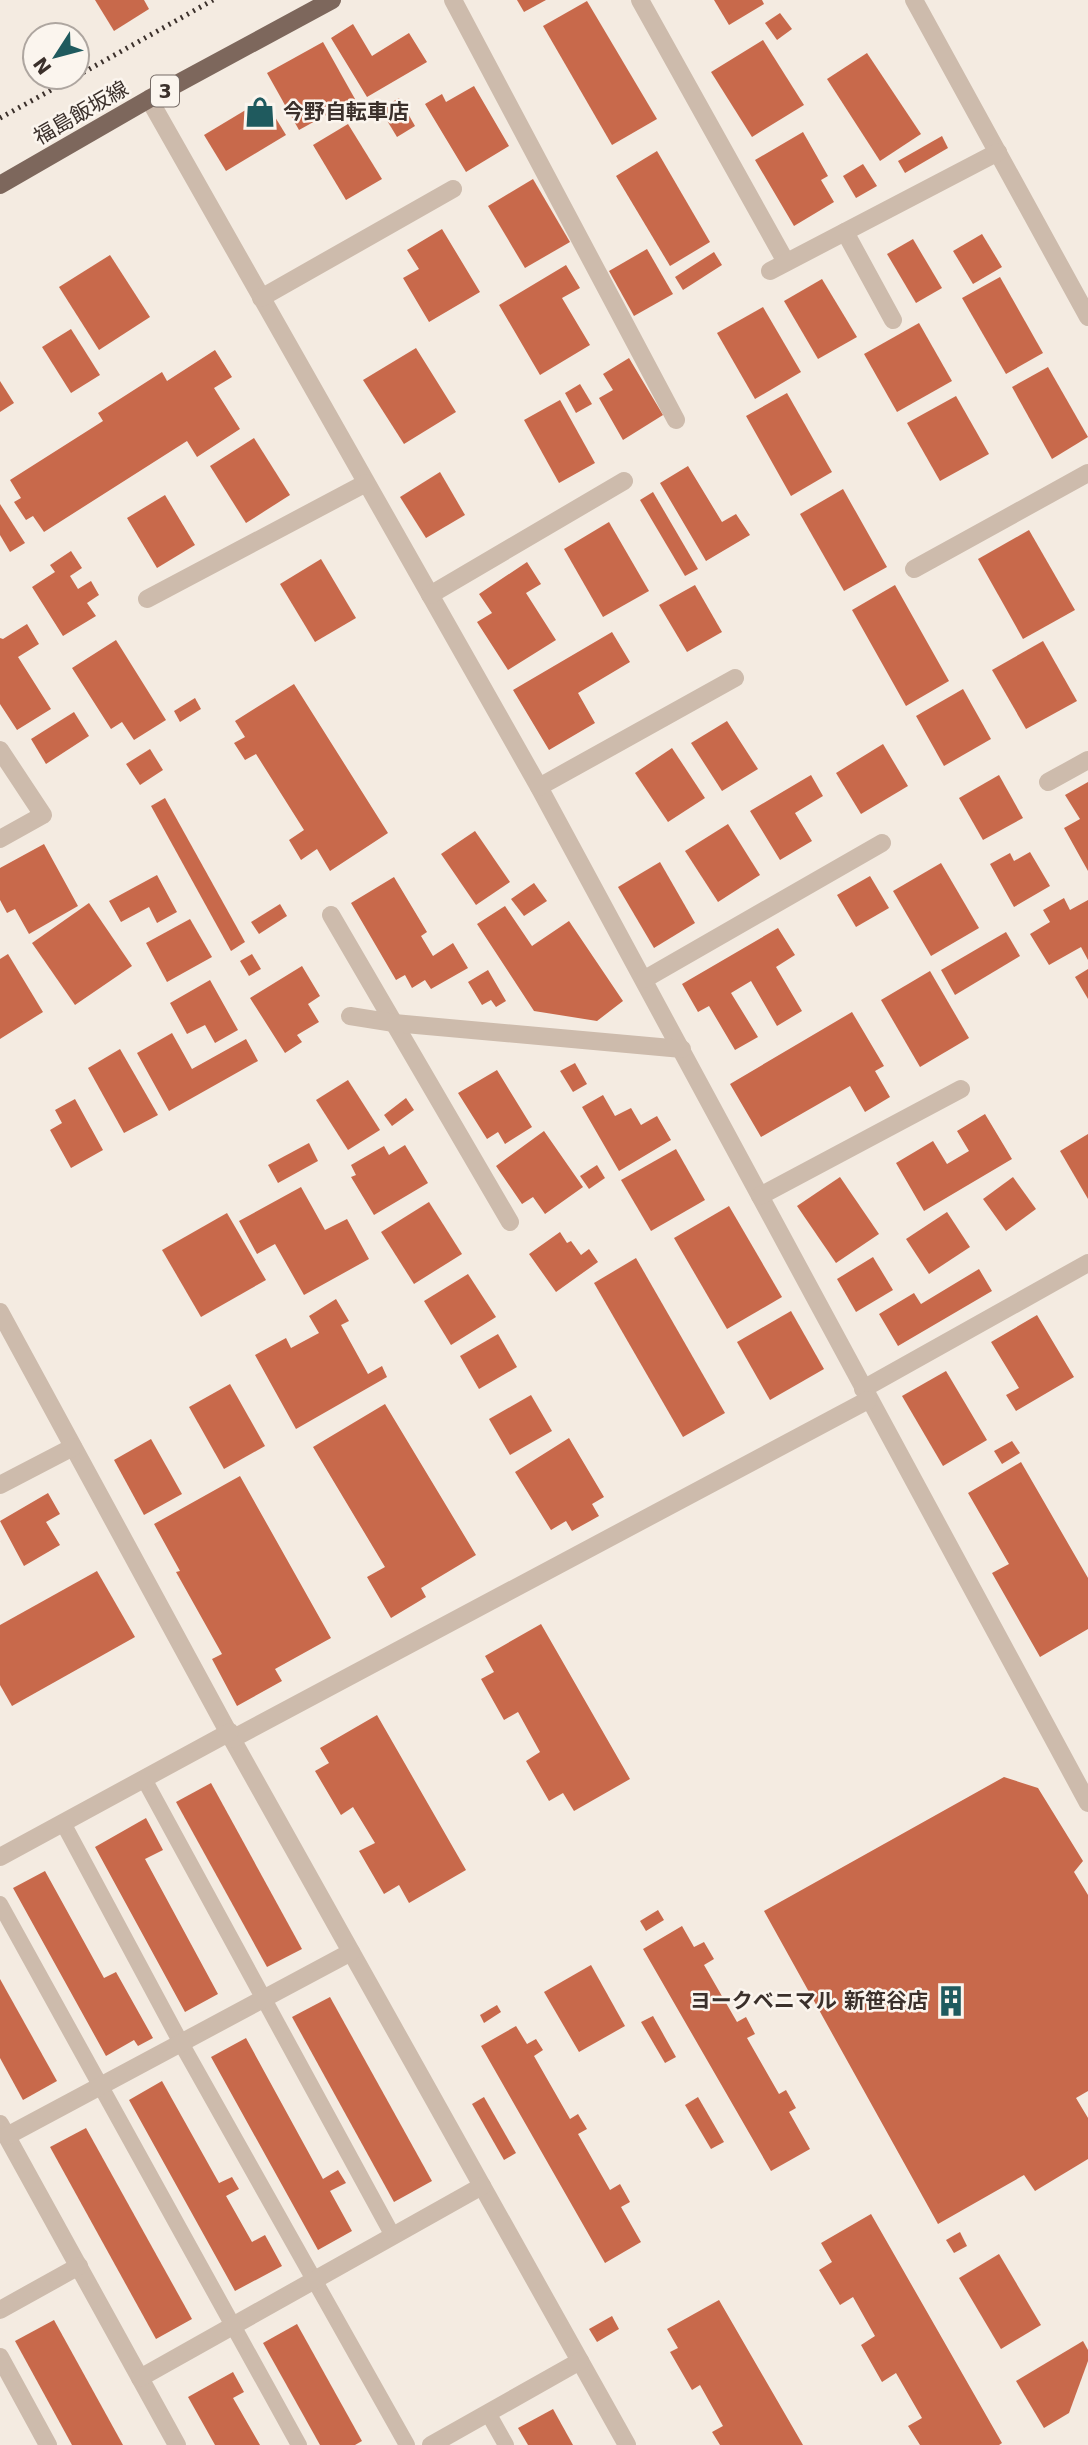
<svg xmlns="http://www.w3.org/2000/svg" width="1088" height="2445" font-family="'DejaVu Sans','Noto Sans JP',sans-serif">
<rect width="100%" height="100%" fill="#f4ebe1"/>
<g fill="#c8694b">
<polygon points="95,0 144,0 149,9 114,31"/>
<polygon points="517,0 546,0 524,12"/>
<polygon points="714,0 762,0 764,4 729,25"/>
<polygon points="587,1 657,119 612,145 543,26"/>
<polygon points="780,13 792,29 777,40 765,23"/>
<polygon points="353,24 372,56 409,33 427,62 367,97 331,38"/>
<polygon points="763,40 804,105 752,137 711,72"/>
<polygon points="323,42 355,99 299,130 267,73"/>
<polygon points="867,53 921,134 880,161 827,79"/>
<polygon points="474,86 509,146 466,172 425,104 442,94 446,102"/>
<polygon points="399,98 415,126 397,137 380,109"/>
<polygon points="264,99 286,135 226,171 204,135"/>
<polygon points="348,124 382,179 346,200 313,145"/>
<polygon points="803,132 828,176 821,180 834,202 794,226 755,160"/>
<polygon points="942,136 948,148 905,173 898,161"/>
<polygon points="657,151 710,242 670,266 616,176"/>
<polygon points="863,164 877,186 856,198 843,176"/>
<polygon points="533,179 570,242 525,268 488,206"/>
<polygon points="442,229 480,292 429,322 403,278 419,269 407,250"/>
<polygon points="982,234 1002,267 973,284 953,251"/>
<polygon points="913,239 942,288 916,303 887,254"/>
<polygon points="647,249 673,294 634,316 609,271"/>
<polygon points="714,252 722,265 683,290 675,277"/>
<polygon points="110,255 150,317 99,350 59,287"/>
<polygon points="566,265 580,288 562,298 590,345 540,375 499,305"/>
<polygon points="1000,277 1043,353 1006,374 962,298"/>
<polygon points="822,279 857,337 818,359 784,301"/>
<polygon points="763,307 801,372 755,399 717,333"/>
<polygon points="919,323 952,381 897,412 864,354"/>
<polygon points="71,329 100,375 71,393 42,347"/>
<polygon points="416,348 456,412 404,444 363,380"/>
<polygon points="215,350 232,377 214,388 240,429 197,457 187,441 44,532 33,516 26,520 14,502 21,498 10,480 103,421 98,413 162,372 167,381"/>
<polygon points="629,358 663,415 623,440 599,398 613,390 603,374"/>
<polygon points="1048,367 1088,437 1052,459 1012,387"/>
<polygon points="0,381 14,403 0,412"/>
<polygon points="580,384 592,404 576,413 565,393"/>
<polygon points="787,393 832,472 791,496 746,416"/>
<polygon points="956,396 989,454 940,481 907,423"/>
<polygon points="560,400 595,463 559,483 524,420"/>
<polygon points="254,438 290,495 246,523 210,466"/>
<polygon points="688,466 722,522 736,514 750,535 706,561 660,483"/>
<polygon points="440,472 465,515 426,538 400,497"/>
<polygon points="843,489 887,567 844,591 800,514"/>
<polygon points="653,492 698,569 685,576 640,500"/>
<polygon points="165,495 195,545 157,568 127,518"/>
<polygon points="0,504 25,543 10,552 0,535"/>
<polygon points="609,522 649,591 603,617 564,549"/>
<polygon points="1029,530 1075,610 1023,639 978,559"/>
<polygon points="71,551 82,568 70,576 78,589 91,581 99,595 87,603 96,616 63,636 32,587 55,572 50,565"/>
<polygon points="321,559 356,618 315,642 280,584"/>
<polygon points="527,562 541,584 526,593 556,640 508,670 477,622 492,613 479,594"/>
<polygon points="695,585 722,632 687,652 659,605"/>
<polygon points="895,585 949,681 906,706 852,610"/>
<polygon points="27,624 39,644 18,657 51,709 17,730 0,704 0,638 3,639"/>
<polygon points="612,632 630,662 578,693 595,723 549,750 513,690"/>
<polygon points="116,640 166,720 134,740 122,722 111,729 72,668"/>
<polygon points="1043,641 1077,701 1026,729 992,670"/>
<polygon points="294,684 388,833 330,871 317,849 301,860 289,840 304,830 256,754 245,760 234,743 245,737 235,721"/>
<polygon points="963,689 991,739 944,766 916,716"/>
<polygon points="195,698 201,709 180,722 174,711"/>
<polygon points="74,712 89,736 46,764 31,739"/>
<polygon points="727,721 758,769 722,791 691,743"/>
<polygon points="883,744 908,786 861,814 836,773"/>
<polygon points="672,748 705,798 668,822 635,773"/>
<polygon points="150,749 163,770 140,785 126,764"/>
<polygon points="811,775 823,796 795,813 812,841 780,860 750,811"/>
<polygon points="999,775 1023,818 983,840 959,798"/>
<polygon points="1088,782 1088,871 1064,828 1080,819 1065,795"/>
<polygon points="165,798 245,942 231,951 151,806"/>
<polygon points="728,824 760,875 718,902 685,851"/>
<polygon points="475,831 510,882 476,905 441,854"/>
<polygon points="44,844 78,906 29,934 15,909 7,913 0,900 0,868"/>
<polygon points="1030,852 1050,886 1014,907 990,864 1010,853 1014,861"/>
<polygon points="660,862 695,923 654,948 618,887"/>
<polygon points="941,863 979,928 931,956 893,891"/>
<polygon points="157,875 177,912 157,923 149,907 121,922 109,901"/>
<polygon points="870,876 889,908 856,927 837,895"/>
<polygon points="394,877 427,932 421,936 433,956 453,943 468,968 431,989 425,980 412,988 405,975 396,980 351,903"/>
<polygon points="534,883 547,901 524,916 511,899"/>
<polygon points="1064,898 1070,910 1088,900 1088,960 1081,947 1049,965 1030,934 1050,922 1043,910"/>
<polygon points="89,903 132,966 75,1005 32,943"/>
<polygon points="280,904 287,916 259,934 251,922"/>
<polygon points="505,906 532,946 569,921 623,1001 597,1021 534,1011 477,924"/>
<polygon points="190,919 212,957 167,982 146,943"/>
<polygon points="778,928 795,955 776,967 802,1011 777,1026 751,981 731,993 758,1037 735,1050 709,1006 698,1012 682,984"/>
<polygon points="1006,932 1020,956 955,995 941,970"/>
<polygon points="8,954 43,1012 0,1039 0,959"/>
<polygon points="252,954 261,969 249,976 240,961"/>
<polygon points="302,966 320,996 308,1004 319,1022 297,1035 302,1042 285,1053 250,998"/>
<polygon points="1088,969 1088,999 1075,977"/>
<polygon points="488,970 506,1001 496,1007 491,1000 482,1005 468,982"/>
<polygon points="930,971 969,1038 920,1067 881,1000"/>
<polygon points="210,980 238,1030 215,1043 205,1025 187,1034 170,1003"/>
<polygon points="852,1012 884,1066 875,1071 890,1097 865,1112 850,1086 761,1137 730,1084"/>
<polygon points="172,1033 192,1069 246,1039 258,1061 169,1111 137,1053"/>
<polygon points="120,1049 158,1115 124,1133 88,1068"/>
<polygon points="575,1063 587,1084 573,1092 560,1071"/>
<polygon points="497,1070 532,1127 505,1144 498,1132 487,1139 458,1093"/>
<polygon points="348,1080 380,1130 348,1150 316,1100"/>
<polygon points="603,1095 615,1116 631,1108 641,1125 657,1116 671,1140 619,1171 582,1107"/>
<polygon points="406,1098 414,1110 392,1126 384,1115"/>
<polygon points="75,1099 103,1150 71,1168 50,1130 62,1123 55,1110"/>
<polygon points="985,1114 1012,1159 924,1211 896,1163 933,1141 947,1164 969,1151 957,1131"/>
<polygon points="544,1131 583,1187 545,1214 533,1197 522,1204 496,1166"/>
<polygon points="1088,1134 1088,1199 1060,1151"/>
<polygon points="309,1143 318,1161 278,1183 268,1165"/>
<polygon points="405,1145 428,1183 374,1215 351,1177 356,1175 351,1165 384,1146 389,1155"/>
<polygon points="676,1149 705,1200 651,1231 621,1180"/>
<polygon points="597,1165 605,1178 589,1189 580,1176"/>
<polygon points="840,1177 879,1234 836,1263 797,1206"/>
<polygon points="1013,1177 1036,1209 1006,1231 983,1199"/>
<polygon points="301,1187 325,1230 347,1219 369,1259 304,1295 275,1244 257,1254 239,1221"/>
<polygon points="429,1202 462,1254 414,1284 381,1232"/>
<polygon points="729,1206 782,1297 727,1329 674,1238"/>
<polygon points="947,1212 970,1247 929,1274 906,1239"/>
<polygon points="227,1213 266,1280 201,1317 162,1250"/>
<polygon points="560,1232 567,1243 571,1241 581,1255 589,1249 598,1262 556,1292 529,1254"/>
<polygon points="873,1257 893,1290 856,1312 837,1279"/>
<polygon points="636,1258 725,1413 683,1437 594,1283"/>
<polygon points="979,1269 992,1291 898,1346 879,1314 914,1293 921,1304"/>
<polygon points="468,1274 496,1317 451,1345 424,1301"/>
<polygon points="336,1299 349,1321 341,1325 368,1374 382,1366 387,1377 296,1429 255,1355 286,1338 291,1348 319,1333 309,1316"/>
<polygon points="791,1311 824,1369 770,1400 737,1342"/>
<polygon points="1037,1315 1074,1377 1016,1411 1006,1395 1019,1388 991,1342"/>
<polygon points="498,1334 517,1367 479,1389 460,1356"/>
<polygon points="946,1371 987,1440 943,1466 902,1396"/>
<polygon points="230,1384 265,1446 224,1469 189,1407"/>
<polygon points="531,1395 552,1431 510,1455 489,1419"/>
<polygon points="385,1404 476,1555 421,1588 426,1597 391,1618 367,1577 385,1567 313,1447"/>
<polygon points="569,1438 604,1497 592,1504 599,1516 572,1531 566,1521 551,1530 515,1472"/>
<polygon points="151,1439 182,1494 144,1515 114,1460"/>
<polygon points="1012,1441 1020,1453 1002,1464 994,1451"/>
<polygon points="1021,1462 1088,1578 1088,1629 1040,1657 992,1573 1009,1564 968,1493"/>
<polygon points="240,1476 331,1638 275,1669 282,1681 237,1706 212,1659 222,1654 176,1572 180,1571 154,1524"/>
<polygon points="48,1493 60,1514 46,1522 60,1545 24,1566 0,1521"/>
<polygon points="97,1571 135,1637 12,1706 0,1685 0,1625"/>
<polygon points="541,1624 630,1779 574,1811 563,1793 549,1801 526,1761 540,1752 518,1712 504,1720 481,1679 494,1672 485,1656"/>
<polygon points="377,1715 466,1870 409,1903 399,1885 384,1894 359,1851 375,1843 353,1807 341,1815 315,1771 329,1763 320,1748"/>
<polygon points="1004,1777 1038,1788 1083,1861 1074,1872 1088,1895 1088,2091 1076,2098 1088,2118 1088,2159 1035,2191 1024,2175 938,2224 764,1911"/>
<polygon points="211,1783 302,1949 267,1967 176,1802"/>
<polygon points="146,1818 163,1850 145,1859 218,1994 185,2012 95,1847"/>
<polygon points="45,1871 104,1978 116,1972 153,2038 138,2046 134,2040 106,2056 13,1888"/>
<polygon points="658,1910 664,1920 646,1931 640,1921"/>
<polygon points="682,1926 694,1947 704,1942 714,1959 704,1965 737,2022 746,2017 755,2034 747,2038 779,2094 786,2090 796,2108 789,2112 810,2149 771,2171 643,1949"/>
<polygon points="591,1965 625,2026 579,2052 544,1992"/>
<polygon points="0,1979 57,2081 23,2100 0,2058"/>
<polygon points="330,1997 432,2181 394,2202 292,2017"/>
<polygon points="497,2005 501,2012 484,2023 480,2015"/>
<polygon points="653,2016 676,2057 665,2063 641,2022"/>
<polygon points="516,2026 527,2044 536,2039 543,2050 534,2056 570,2119 578,2114 587,2129 578,2134 610,2190 620,2184 630,2202 621,2207 641,2242 605,2263 481,2046"/>
<polygon points="246,2038 323,2179 338,2170 346,2183 330,2191 352,2231 318,2250 211,2057"/>
<polygon points="162,2081 219,2183 232,2177 239,2189 226,2196 252,2242 265,2235 282,2266 235,2291 129,2100"/>
<polygon points="484,2097 516,2153 504,2160 472,2104"/>
<polygon points="698,2097 724,2142 711,2149 685,2105"/>
<polygon points="86,2128 192,2319 156,2339 50,2147"/>
<polygon points="871,2214 1002,2443 999,2445 920,2445 908,2426 922,2418 896,2373 882,2382 861,2345 875,2336 853,2297 840,2305 819,2270 832,2262 821,2243"/>
<polygon points="960,2232 967,2246 954,2253 946,2240"/>
<polygon points="999,2254 1041,2325 1001,2349 959,2278"/>
<polygon points="719,2300 803,2445 720,2445 712,2432 723,2426 700,2385 692,2390 670,2352 678,2348 667,2329"/>
<polygon points="612,2316 619,2329 597,2342 589,2329"/>
<polygon points="54,2320 123,2445 72,2445 15,2341"/>
<polygon points="297,2324 362,2441 355,2445 320,2445 263,2343"/>
<polygon points="1083,2341 1088,2350 1088,2361 1069,2413 1044,2428 1016,2381"/>
<polygon points="233,2372 244,2392 233,2398 260,2445 215,2445 188,2397"/>
<polygon points="553,2409 573,2445 528,2445 518,2428"/>
</g>
<g fill="none" stroke-linecap="round" stroke-linejoin="round">
<g stroke="#cdbbac" stroke-width="16">
<polyline points="144,1779 393,2236"/>
<polyline points="63,1823 181,2043 407,2445"/>
<polyline points="0,1904 299,2445"/>
<polyline points="488,2413 506,2445"/>
</g>
<g stroke="#cdbbac" stroke-width="18">
<polyline points="640,0 786,262"/>
<polyline points="914,0 1088,317"/>
<polyline points="149,99 539,787 1088,1803"/>
<polyline points="845,232 893,320"/>
<polyline points="770,271 998,152"/>
<polyline points="261,298 453,189"/>
<polyline points="914,569 1088,473"/>
<polyline points="430,595 624,481"/>
<polyline points="147,599 366,483"/>
<polyline points="0,750 43,815 0,839"/>
<polyline points="1048,782 1088,760"/>
<polyline points="539,787 735,678"/>
<polyline points="331,915 510,1222"/>
<polyline points="645,979 882,843"/>
<polyline points="350,1016 394,1023 682,1049"/>
<polyline points="760,1196 961,1089"/>
<polyline points="0,1312 232,1739 627,2445"/>
<polyline points="863,1389 1088,1263"/>
<polyline points="0,1485 73,1447"/>
<polyline points="232,1739 868,1400"/>
<polyline points="0,1857 230,1732"/>
<polyline points="0,2124 177,2445"/>
<polyline points="7,2136 351,1952"/>
<polyline points="0,2310 79,2266"/>
<polyline points="0,2357 48,2445"/>
<polyline points="140,2378 482,2186"/>
<polyline points="431,2445 580,2361"/>
</g>
<polyline stroke="#cdbbac" stroke-width="18" points="453,0 676,420"/>
<polyline stroke="#7d675c" stroke-width="18" points="0,185 149,99 332,0"/>
<g stroke="#3b302b" stroke-width="5" stroke-dasharray="2 5" stroke-linecap="butt">
<polyline points="77,76 213,0"/>
<polyline points="0,118 75,77"/>
</g>
</g>
<defs>
<symbol id="shop-bare" viewBox="-9 -9 18 18"><path d="M-5-2.5h2.3a2.7 3.5 0 0 1 5.4 0H5L5.5 6h-11ZM-1.5-2.5h3a1.5 2.3 0 0 0-3 0Z" fill="#1f5a5e" stroke="#fbf5ee" stroke-width="2.5" paint-order="stroke"/></symbol>
<symbol id="building-bare" viewBox="-9 -9 18 18"><path d="M-4-6H4V6H1V3H-1V6H-4ZM-2.5-4.3h1.7v1.8h-1.7ZM.8-4.3h1.7v1.8H.8ZM-2.5-1h1.7V.8h-1.7ZM.8-1h1.7V.8H.8Z" fill="#1f5a5e" stroke="#fbf5ee" stroke-width="2.5" paint-order="stroke"/></symbol>
</defs>
<g fill-rule="evenodd">
<use href="#shop-bare" x="238" y="90" width="44" height="44"/>
<use href="#building-bare" x="929" y="1979" width="44" height="44"/>
</g>
<g text-anchor="middle" dominant-baseline="central" stroke-width="5" stroke-linejoin="round" paint-order="stroke">
<rect fill="#fbf5ee" stroke="#756b66" stroke-width="2" x="151" y="75.5" width="28" height="31" rx="5"/>
<g font-size="19" font-weight="bold" fill="#3b302b">
<text x="165" y="91">3</text>
</g>
<g font-size="21" font-weight="bold" fill="#3b302b" stroke="#fbf5ee" text-anchor="start">
<text x="283" y="112">今野自転車店</text>
<text x="928" y="2001" text-anchor="end">ヨークベニマル 新笹谷店</text>
</g>
<g font-size="21" fill="#3b302b" stroke="#fbf5ee">
<text transform="translate(81 113) rotate(-30)">福島飯坂線</text>
</g>
</g>
<g transform="translate(56 56) rotate(234)"><circle r="33" fill="#fbf5ee" stroke="#aea6a0" stroke-width="2"/>
<path d="M0-5L12 26L0 18L-12 26Z" fill="#1f5a5e"/>
<text y="-10" font-size="19" font-weight="bold" text-anchor="middle" fill="#3b302b">N</text>
</g>
</svg>
